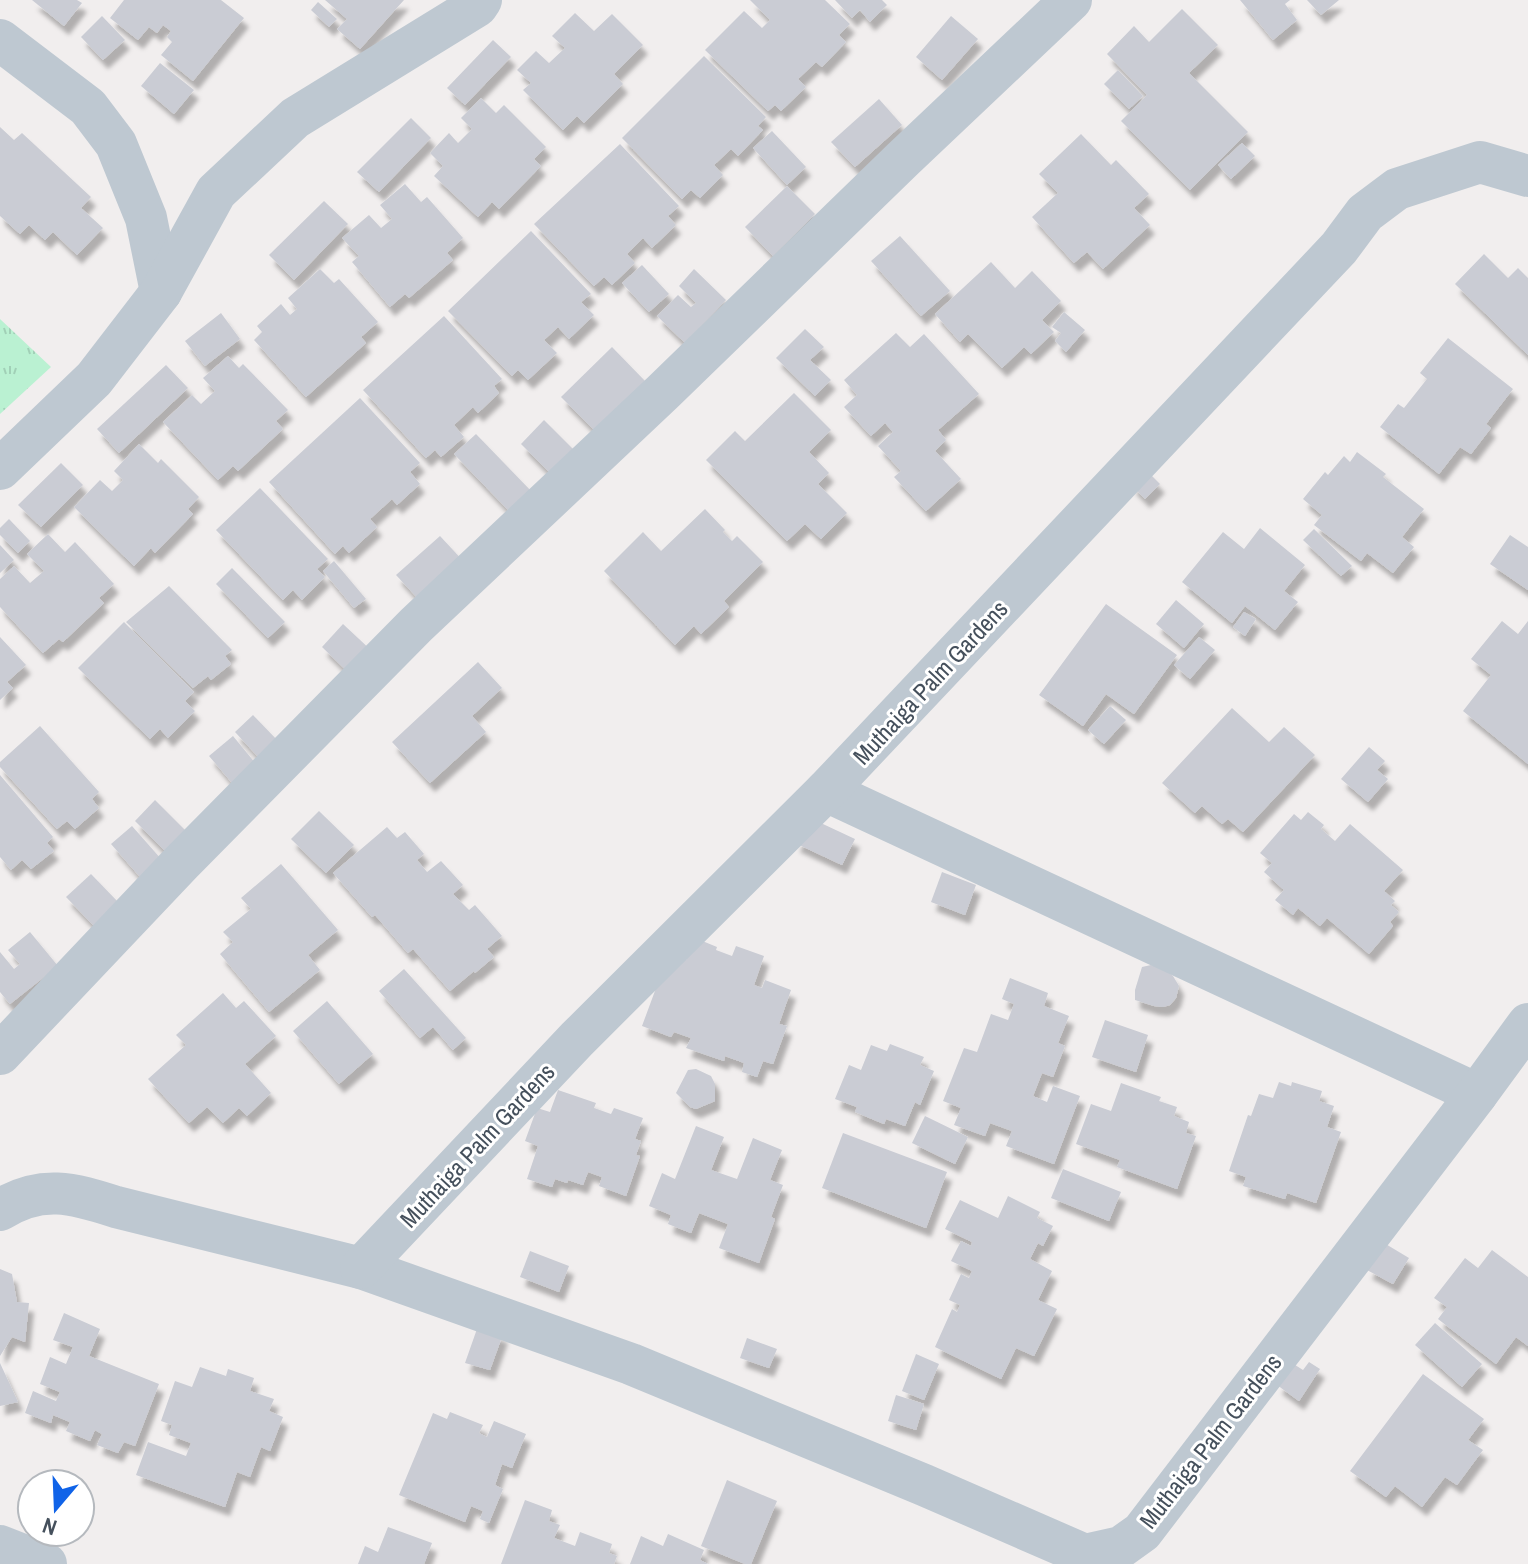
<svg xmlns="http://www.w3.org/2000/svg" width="1528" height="1564" font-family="'Archivo Narrow',sans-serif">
<defs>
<pattern id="park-tufts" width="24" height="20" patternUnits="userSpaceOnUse" patternTransform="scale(2)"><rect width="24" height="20" fill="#baf1d2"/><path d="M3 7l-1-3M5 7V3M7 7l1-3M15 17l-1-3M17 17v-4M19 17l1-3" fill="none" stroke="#a1d0b7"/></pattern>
<filter id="shadow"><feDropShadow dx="5" dy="9" stdDeviation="2" flood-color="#0004"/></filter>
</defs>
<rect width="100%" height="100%" fill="#f1eeee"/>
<polygon fill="url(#park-tufts)" points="0,319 51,367 0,414"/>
<g fill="#caccd4" filter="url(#shadow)">
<polygon points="32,0 77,0 82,3 64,26"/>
<polygon points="124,0 221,0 244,18 193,81 161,55 172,42 167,37 171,31 163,25 157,33 149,27 138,40 110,18"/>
<polygon points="325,0 404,0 360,49 337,29 347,19"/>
<polygon points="750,0 825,0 850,24 839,35 846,42 822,67 816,62 798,79 806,87 781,111 775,105 768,111 705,50 744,11 762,28 770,20"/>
<polygon points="835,0 882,0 887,5 870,22 860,10 852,18"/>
<polygon points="1240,0 1290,0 1285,4 1297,20 1273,40"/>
<polygon points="1307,0 1339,0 1321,15"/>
<polygon points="318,2 337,19 329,27 311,10"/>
<polygon points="1182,9 1218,45 1189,73 1248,132 1190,190 1121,121 1147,95 1107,54 1134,26 1149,42"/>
<polygon points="575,13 594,31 612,14 643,45 614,74 623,84 584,123 577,116 563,130 523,90 531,83 517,70 536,51 549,63 565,48 552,36"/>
<polygon points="102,16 125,40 103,60 81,37"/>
<polygon points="951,16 978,39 942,80 916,57"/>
<polygon points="493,40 511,57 465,105 447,88"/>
<polygon points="704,56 766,117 758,126 763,130 738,156 731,149 714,165 723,175 700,198 691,190 682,199 622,138"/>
<polygon points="160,63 194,90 174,114 141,86"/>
<polygon points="1118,70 1143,96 1129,109 1104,84"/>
<polygon points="481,98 496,113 504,105 546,147 534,159 541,166 499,209 492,202 478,217 434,176 443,166 430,153 449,133 458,143 472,129 461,118"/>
<polygon points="879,99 902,125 855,167 831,142"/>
<polygon points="411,118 431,138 379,192 357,172"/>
<polygon points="0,127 14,140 22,133 91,197 81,208 103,228 77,255 53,232 45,240 29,225 20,234 0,216"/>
<polygon points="772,131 806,167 787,185 753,148"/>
<polygon points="1081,134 1111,165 1116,160 1149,194 1134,208 1150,225 1103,269 1087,252 1074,263 1032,217 1058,193 1039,174"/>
<polygon points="1242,143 1255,156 1231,179 1218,165"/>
<polygon points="620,144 679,206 668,216 676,225 652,248 643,238 627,254 635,263 612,285 604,277 594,286 534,224"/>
<polygon points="405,184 421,202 427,197 463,238 447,253 453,260 409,298 405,294 390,307 352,262 359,256 342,238 369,215 381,228 392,219 380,205"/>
<polygon points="787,186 815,214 773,256 745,227"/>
<polygon points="324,201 348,224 294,280 269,255"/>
<polygon points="531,231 591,294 581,302 594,315 569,339 558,327 544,340 557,353 528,380 518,370 512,376 448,311"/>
<polygon points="900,236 950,291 921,316 871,261"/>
<polygon points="1484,254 1508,278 1518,268 1528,278 1528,355 1455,284"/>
<polygon points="991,262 1015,288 1032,271 1061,301 1042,320 1054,332 1031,354 1024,347 1002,368 968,334 960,342 935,314"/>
<polygon points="642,265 669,294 649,312 622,283"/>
<polygon points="320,269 334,283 339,279 378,322 361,337 366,343 306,397 254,340 262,332 257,326 281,304 290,315 297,309 288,298"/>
<polygon points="694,269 726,300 685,343 657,316 678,295 691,307 696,303 679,286"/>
<polygon points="1064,312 1085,330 1066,352 1055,341 1061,333 1052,327"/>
<polygon points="221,313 240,339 205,366 185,341"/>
<polygon points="444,316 502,379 494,386 499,393 478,413 473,407 454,425 464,437 441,457 435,450 426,458 363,390"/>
<polygon points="805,329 824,347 810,360 831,380 815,396 776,358"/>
<polygon points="896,333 910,347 924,334 979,394 938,430 946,440 935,451 961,479 926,511 894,477 901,471 878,446 893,432 885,423 871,436 844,407 857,395 844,380"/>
<polygon points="1448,338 1513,389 1486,424 1491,428 1471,454 1460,447 1439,474 1380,427 1398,404 1404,408 1427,379 1420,373"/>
<polygon points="612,347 646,382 596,432 561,397"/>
<polygon points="228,356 239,368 243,364 288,410 276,421 283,429 238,471 233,466 218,480 163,422 192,395 201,404 215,391 203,378"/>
<polygon points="166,365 188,388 119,453 97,429"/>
<polygon points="794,393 831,430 809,452 829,473 818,484 847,513 821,539 805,524 787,541 706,460 735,431 745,441"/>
<polygon points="360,398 420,463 410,472 420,484 397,505 392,499 370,519 377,527 349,553 343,546 335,554 269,482"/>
<polygon points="544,420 577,453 553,476 521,444"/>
<polygon points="476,434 534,494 513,515 454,454"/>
<polygon points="139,444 158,463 161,459 199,497 188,509 193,514 155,553 151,548 134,566 74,507 100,480 112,491 123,480 114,471"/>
<polygon points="1357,452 1386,474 1383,477 1424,509 1402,537 1414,547 1393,573 1367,553 1361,561 1314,525 1322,515 1303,499 1325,472 1328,475 1344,456 1350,462"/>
<polygon points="61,463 83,485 41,527 18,505"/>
<polygon points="1146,470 1160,484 1145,499 1131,485"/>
<polygon points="260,488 328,559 317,569 325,577 302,600 293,590 283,600 216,530"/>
<polygon points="705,509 725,530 723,532 732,541 737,536 763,562 724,601 729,607 701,634 694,626 675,645 604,571 643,532 661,551"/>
<polygon points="9,519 30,541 18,553 0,535 0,528"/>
<polygon points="1260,528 1305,565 1284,591 1298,602 1275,630 1245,606 1232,623 1182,582 1223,532 1244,549"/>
<polygon points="1314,529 1352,566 1341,576 1303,540"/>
<polygon points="48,534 65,552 75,542 114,584 99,598 104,603 63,642 59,639 43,653 0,607 0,579 14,566 30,583 44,571 27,554"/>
<polygon points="1510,535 1528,547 1528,590 1490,564"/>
<polygon points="440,536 466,564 423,604 396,575"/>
<polygon points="0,545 14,560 0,573"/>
<polygon points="334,561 366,599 354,608 323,571"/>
<polygon points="232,568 285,622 268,638 216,584"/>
<polygon points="169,586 232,650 225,656 231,664 211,680 208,676 193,688 126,622"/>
<polygon points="1176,600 1204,624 1184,648 1156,624"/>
<polygon points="1106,604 1177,655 1134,714 1106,694 1083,726 1039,695"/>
<polygon points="1244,612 1256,619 1245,636 1233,627"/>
<polygon points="1502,621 1518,634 1528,621 1528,764 1463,711 1491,675 1471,659"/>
<polygon points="124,622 194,692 185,701 195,711 168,738 160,729 150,739 78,668"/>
<polygon points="343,624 374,653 352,676 322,647"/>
<polygon points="0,637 26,665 7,682 13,688 0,700"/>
<polygon points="1199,637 1215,650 1190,679 1174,665"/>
<polygon points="478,662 502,688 472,716 486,732 430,783 392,742"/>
<polygon points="1110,706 1126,720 1104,744 1088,730"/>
<polygon points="1232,708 1269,742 1284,727 1315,755 1243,832 1228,819 1222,824 1202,806 1195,813 1162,783"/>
<polygon points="253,715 279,742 261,760 235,732"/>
<polygon points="40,726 99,792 92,799 99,808 75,829 67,821 57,829 0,767 0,762"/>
<polygon points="233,736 256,764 233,784 209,756"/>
<polygon points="1369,747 1385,761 1377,770 1388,779 1368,802 1341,779"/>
<polygon points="0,775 53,837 47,843 54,851 31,869 22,860 11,870 0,857"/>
<polygon points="155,800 188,833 167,853 135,821"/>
<polygon points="319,811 354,845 326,873 291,839"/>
<polygon points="1308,812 1324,825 1321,829 1335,841 1350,824 1403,870 1384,891 1395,901 1391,905 1399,912 1390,922 1393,926 1369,954 1327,918 1320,926 1298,908 1293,915 1275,900 1284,890 1264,872 1272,863 1260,853 1294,814 1301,820"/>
<polygon points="808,817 855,839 842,865 795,843"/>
<polygon points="132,826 162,860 141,878 111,844"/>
<polygon points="387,827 397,838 405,832 424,854 417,860 427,872 441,861 463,885 453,894 469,910 475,905 502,936 487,949 494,957 475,973 474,971 450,991 413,949 408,953 375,915 372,917 333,873"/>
<polygon points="281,864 338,930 308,955 320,970 269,1012 220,954 233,942 223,932 251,909 241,898"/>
<polygon points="942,872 976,885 965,915 931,902"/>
<polygon points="91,874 120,904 95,927 66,897"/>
<polygon points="30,932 58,966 10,1004 0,992 0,952 14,969 20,964 8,950"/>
<polygon points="700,940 717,947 716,950 732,956 736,946 764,956 754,985 762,988 765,980 791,990 779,1024 787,1026 773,1064 763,1061 757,1077 742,1072 744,1063 725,1056 724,1061 686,1048 691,1038 674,1032 671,1037 642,1026 669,953 686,960 690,948"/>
<polygon points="1151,965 1164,969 1173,976 1179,986 1176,998 1170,1005 1163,1007 1154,1006 1135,1000 1135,990 1142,967"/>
<polygon points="404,969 466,1038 453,1050 433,1027 420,1038 379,991"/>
<polygon points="1010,978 1048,993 1044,1006 1069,1016 1058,1043 1065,1046 1053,1077 1042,1073 1033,1096 1047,1102 1053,1086 1080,1096 1054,1164 1006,1146 1012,1131 990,1123 985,1136 954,1125 961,1108 943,1101 964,1048 977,1052 991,1014 1008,1020 1014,1004 1002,999"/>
<polygon points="223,993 236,1008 244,1001 276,1036 245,1064 271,1093 247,1116 239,1108 223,1123 207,1107 189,1123 148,1079 186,1045 176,1035"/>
<polygon points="327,1001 373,1054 339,1084 293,1031"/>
<polygon points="1105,1020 1148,1035 1136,1072 1092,1057"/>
<polygon points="890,1044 924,1057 920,1065 934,1071 920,1105 915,1102 905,1126 886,1119 884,1124 855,1112 857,1107 835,1099 849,1065 861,1070 871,1045 887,1051"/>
<polygon points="696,1069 711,1076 715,1084 715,1101 696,1109 690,1107 676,1093 688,1070"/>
<polygon points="1279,1082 1291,1086 1292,1082 1322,1091 1319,1101 1334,1106 1327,1127 1341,1132 1316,1203 1287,1193 1285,1199 1243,1186 1246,1177 1229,1171 1248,1115 1251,1116 1259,1094 1273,1098"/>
<polygon points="1121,1083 1161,1097 1159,1101 1177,1107 1174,1116 1189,1122 1186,1133 1196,1136 1177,1189 1117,1167 1120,1160 1076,1144 1091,1104 1111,1111"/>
<polygon points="558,1090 596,1103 594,1108 611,1114 614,1108 643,1118 635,1139 641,1141 636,1155 640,1156 626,1196 599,1186 602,1177 588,1172 583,1185 568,1180 567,1183 555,1179 552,1187 527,1179 538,1146 525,1141 537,1108 550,1112"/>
<polygon points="925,1116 968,1137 955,1164 912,1143"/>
<polygon points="696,1126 724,1137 711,1170 737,1179 753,1138 782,1150 770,1180 783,1185 771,1217 775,1219 759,1263 719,1248 728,1224 699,1213 691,1233 668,1224 671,1215 649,1206 662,1173 675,1179"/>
<polygon points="843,1133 947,1172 926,1228 822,1188"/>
<polygon points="1063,1169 1121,1192 1109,1221 1051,1198"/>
<polygon points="1008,1196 1040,1212 1037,1218 1053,1226 1043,1246 1038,1243 1030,1259 1052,1271 1038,1300 1057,1309 1034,1356 1016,1348 1001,1379 935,1347 952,1309 957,1312 960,1305 949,1300 961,1274 969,1278 972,1271 951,1261 961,1241 971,1246 972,1242 945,1229 960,1200 998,1218"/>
<polygon points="1384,1243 1409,1258 1393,1284 1367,1270"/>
<polygon points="1492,1250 1528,1277 1528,1346 1516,1337 1496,1364 1438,1319 1447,1307 1434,1298 1465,1258 1478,1268"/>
<polygon points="530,1251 569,1266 559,1292 520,1277"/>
<polygon points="0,1269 12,1274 17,1302 29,1303 25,1342 12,1337 0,1356"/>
<polygon points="64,1313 100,1329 89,1356 159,1384 135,1446 124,1442 118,1453 97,1445 102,1434 95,1430 90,1441 66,1431 70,1422 53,1415 51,1423 25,1413 33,1391 56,1401 60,1392 40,1384 50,1357 66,1364 73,1347 53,1340"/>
<polygon points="1435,1323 1482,1364 1462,1387 1415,1345"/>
<polygon points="478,1326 503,1334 490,1370 465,1363"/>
<polygon points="747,1338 777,1349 769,1368 740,1358"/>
<polygon points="916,1354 939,1364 924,1400 902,1391"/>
<polygon points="1309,1362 1320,1369 1299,1401 1277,1385 1292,1363 1303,1370"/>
<polygon points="0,1363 18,1402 0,1406"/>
<polygon points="200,1367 226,1376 228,1369 254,1378 250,1391 274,1399 269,1411 283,1417 270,1451 261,1447 250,1477 237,1472 225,1507 136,1475 148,1442 186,1456 191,1443 169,1435 172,1425 161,1421 175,1381 192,1387"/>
<polygon points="1423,1374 1484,1419 1468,1440 1483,1450 1457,1485 1445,1477 1422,1507 1395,1486 1386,1497 1350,1471"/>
<polygon points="896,1395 924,1404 916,1430 888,1421"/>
<polygon points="450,1412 483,1425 479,1433 487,1437 494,1421 526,1434 512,1468 502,1464 495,1485 503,1489 489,1523 480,1519 483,1511 471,1506 465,1522 399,1495 433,1413 447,1419"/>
<polygon points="727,1480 777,1501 751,1564 745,1564 701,1546"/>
<polygon points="525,1500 552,1510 549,1521 560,1525 554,1538 575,1546 580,1532 612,1544 609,1553 617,1556 614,1564 501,1564"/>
<polygon points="388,1527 432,1543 424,1564 358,1564 365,1546 378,1552"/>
<polygon points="668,1534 704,1550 700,1560 708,1564 630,1564 641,1536 663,1546"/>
</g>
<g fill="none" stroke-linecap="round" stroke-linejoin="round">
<g stroke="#bec8d1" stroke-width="42">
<polyline points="0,40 88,107 116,144 146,218 161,292"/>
<polyline points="0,469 94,379 161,292 216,192 295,118 477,6 481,0"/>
<polyline points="826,791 1477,1094"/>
<polyline points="0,1054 181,863 416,625 663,392 903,159 1071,0"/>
<path d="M0,1210C41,1184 73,1193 116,1207L361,1268L631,1364L924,1485L1085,1555L1121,1547L1142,1532L1477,1094L1528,1024"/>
<polyline points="361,1268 577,1039 826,791 1339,248 1365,213 1397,189 1480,162 1528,176"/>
<polyline points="0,1546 46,1564"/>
</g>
</g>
<g text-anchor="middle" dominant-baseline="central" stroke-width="6" stroke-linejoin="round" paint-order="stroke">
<g font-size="24" fill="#45505c" stroke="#fff">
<text transform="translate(930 682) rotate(-47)">Muthaiga Palm Gardens</text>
<text transform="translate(477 1145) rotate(-47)">Muthaiga Palm Gardens</text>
<text transform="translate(1210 1441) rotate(-52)">Muthaiga Palm Gardens</text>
</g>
</g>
<g transform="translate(56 1508) rotate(199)"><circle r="38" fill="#ffffff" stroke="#b5b9be" stroke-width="2"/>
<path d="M0-6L14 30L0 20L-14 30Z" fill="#1063e8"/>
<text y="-12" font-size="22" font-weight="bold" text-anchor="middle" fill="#45505c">N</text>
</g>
</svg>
